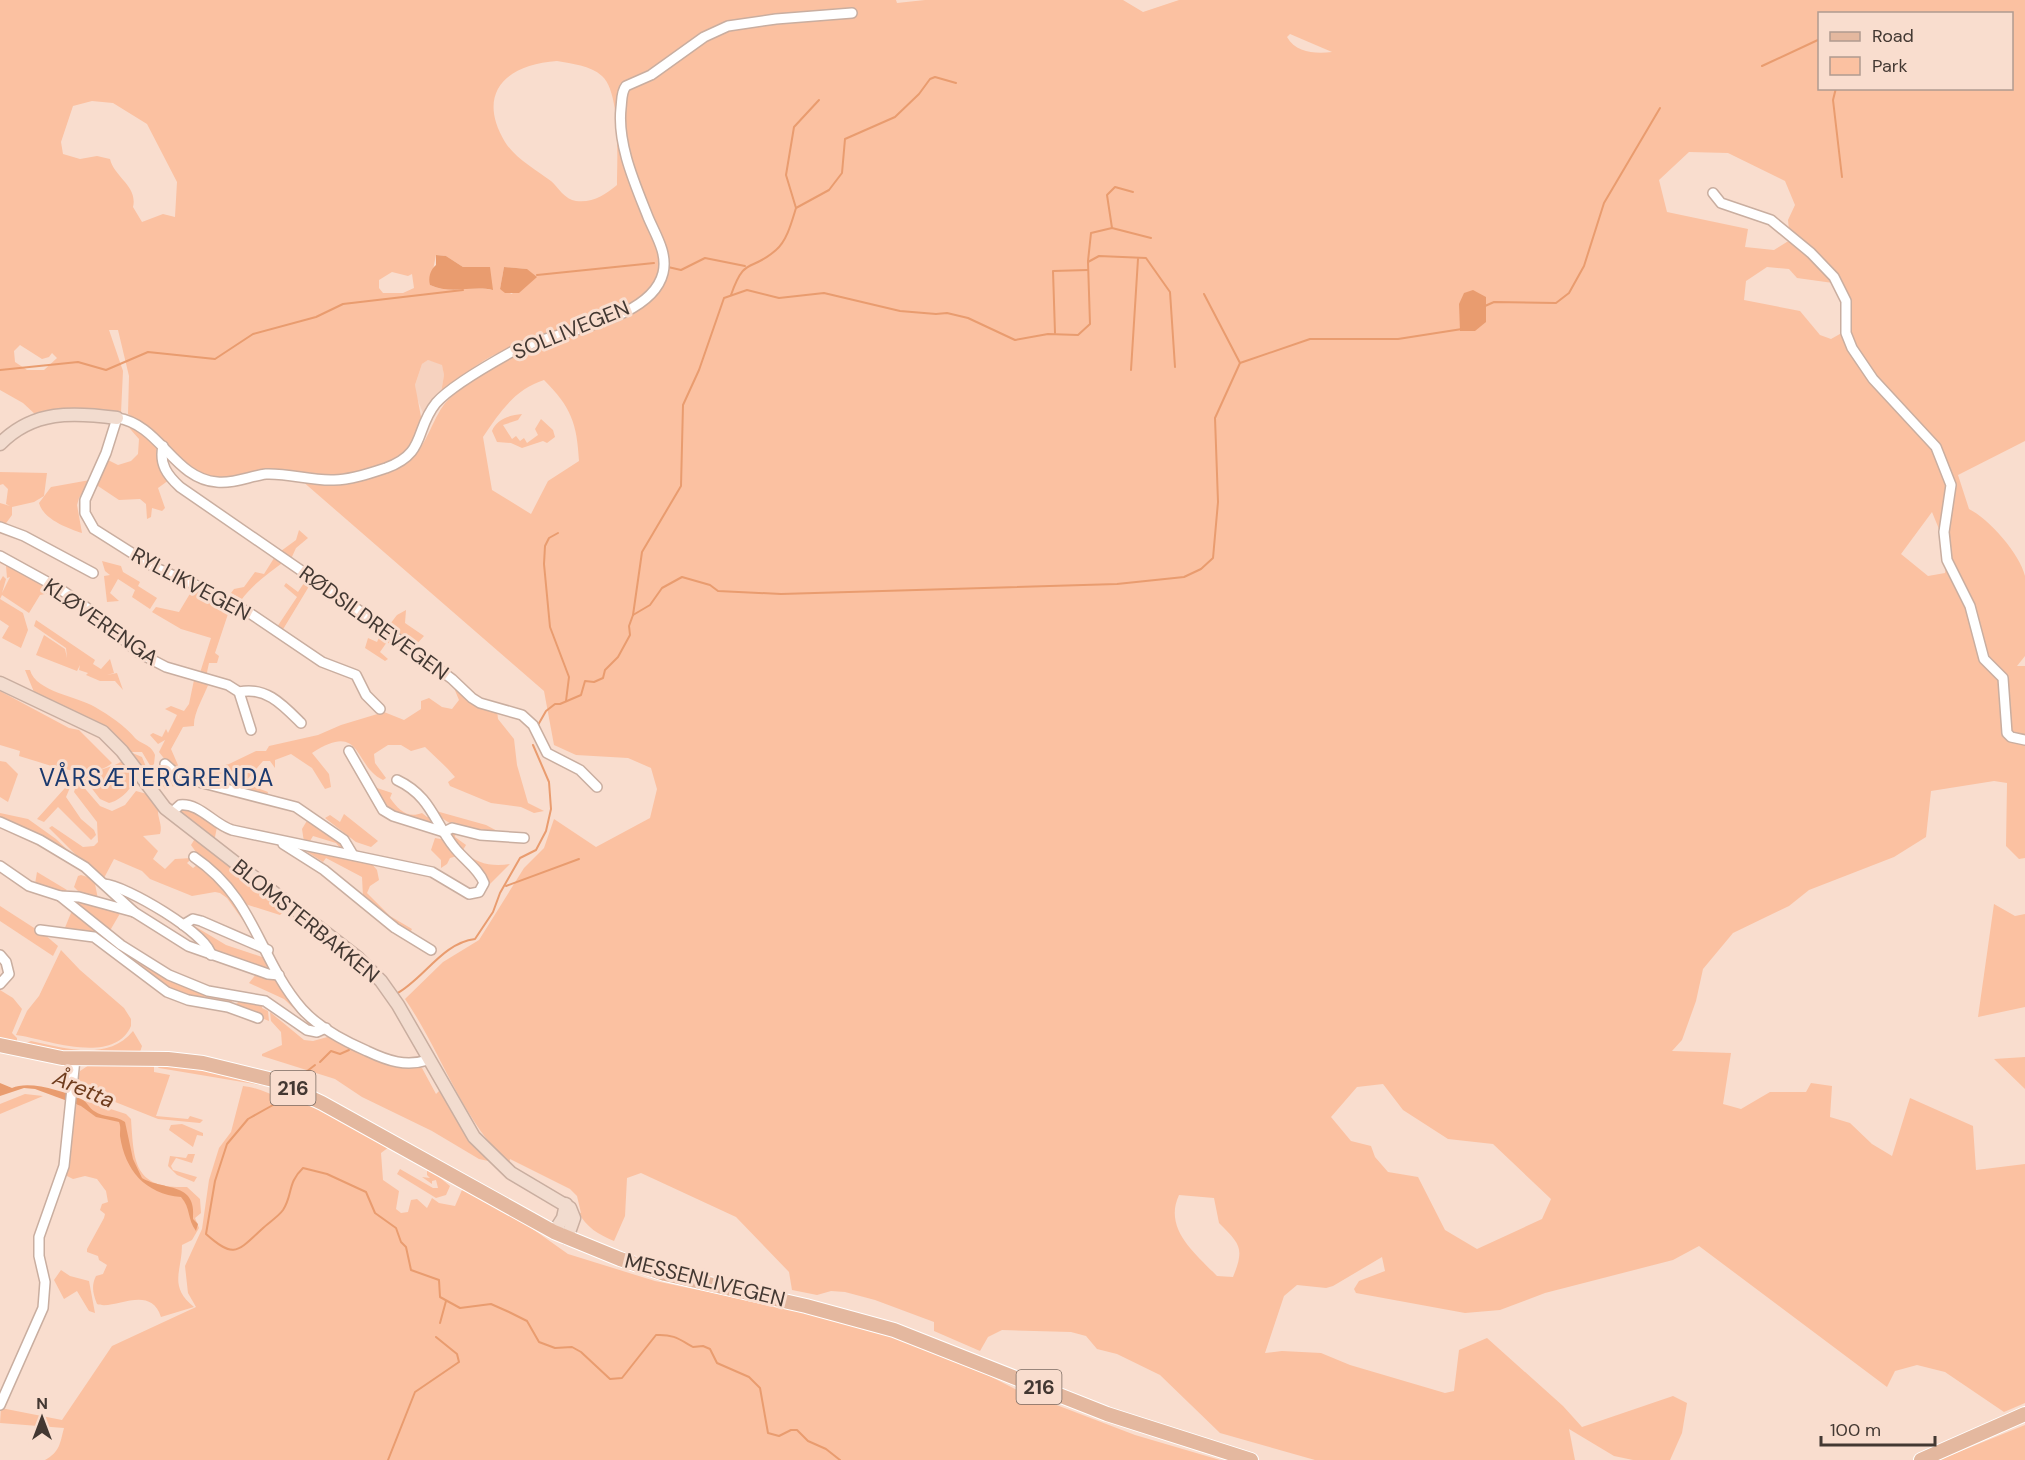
<svg xmlns="http://www.w3.org/2000/svg" width="2025" height="1460" font-family="'DM Sans',sans-serif">
<rect width="100%" height="100%" fill="#f9ddce"/>
<polygon fill="#f6d2bf" points="428,360 442,364 444,375 441,393 423,413 416,396 415,385 422,364"/>
<g fill="#fbc1a1" fill-rule="evenodd">
<path d="M0,0H896L897,3L925,0H1123L1143,12L1179,0H2025V441L1958,475L1969,509C1989,519 2020,554 2025,576C2025,596 2025,634 2025,656L2017,666H2025V858L2019,859L2006,846L2007,783L1994,781L1931,791L1926,837L1894,857L1809,890L1789,906L1733,933L1703,969L1696,1001L1682,1040L1672,1051L1731,1053L1723,1104L1741,1109L1770,1092H1806L1811,1083L1832,1086L1830,1117L1850,1123L1872,1144L1892,1156L1910,1098L1973,1126L1976,1170L2025,1164V1403L2004,1412L1945,1372L1917,1365L1895,1371L1887,1387L1699,1246L1673,1260L1545,1293L1500,1310L1465,1313L1356,1293L1354,1289L1359,1281L1385,1271L1382,1257L1333,1286L1326,1288L1297,1285L1284,1296L1265,1353L1282,1351L1321,1353L1350,1365L1445,1393L1454,1391L1459,1350L1487,1338L1563,1406L1582,1427L1673,1396L1687,1403L1682,1433L1670,1460H1633L1614,1456L1569,1429L1575,1460H1315L1220,1433L1160,1375L1117,1354L1097,1349L1086,1336L1071,1332L1002,1330L988,1337L980,1351L934,1331V1322L875,1300L845,1292L831,1291L817,1295L792,1290L789,1272L736,1217L641,1173L627,1178L625,1216L614,1241C598,1234 587,1228 578,1212L581,1213L577,1196L570,1189L510,1159L509,1164C460,1117 442,1053 405,999L443,962L479,940L524,868L544,848L554,819L596,847L650,818L657,789L651,768L628,758L576,755L554,745L544,691L301,480C337,480 364,482 399,467C424,456 429,426 443,406C453,392 484,373 498,365C507,360 516,354 526,350C574,332 648,327 668,271C659,281 650,293 639,301C599,330 545,334 501,352C477,361 462,379 441,393L444,375L442,365L428,360L422,364L415,385L422,422L408,452L389,463L344,476L211,478C178,463 161,433 128,414L129,376L118,330H109L123,371L121,413L36,415L23,403L0,390ZM1820,14H2012V88H1820ZM1290,34L1332,52C1316,54 1296,53 1287,37ZM557,61C572,64 590,65 602,76C621,93 617,159 617,185C605,195 593,203 576,201C565,200 558,187 551,181C536,170 515,158 505,142C475,92 508,64 557,61ZM92,101L113,103L147,124L177,182L175,217L163,214L142,222L133,207C138,186 114,177 110,159L97,156L80,159L63,154L61,142L73,106ZM1689,152L1728,153L1785,181L1795,205L1788,220L1790,240L1774,250L1745,247L1748,229L1667,212L1659,180ZM436,255L446,256L463,267H479L492,290C472,285 450,295 430,285ZM504,267L527,269L512,294L500,289ZM1767,267L1789,269L1797,278L1833,283L1848,306L1847,330L1831,339L1820,335L1800,311L1744,300L1746,281ZM392,272L408,276L412,274L414,288L403,293H383L379,288V280ZM20,345L42,359L49,357L52,353L57,358L44,370H27L15,362L14,351ZM544,380C571,407 577,423 579,461L548,481L531,514L492,490L483,437C499,413 515,389 544,380ZM1932,512L1948,551L1945,573L1928,576L1901,554ZM1383,1084L1403,1110L1448,1139L1493,1144L1551,1199L1542,1219L1477,1249L1445,1230L1418,1177L1388,1172L1375,1157L1371,1146L1351,1141L1331,1117L1357,1087ZM1179,1195L1214,1198L1219,1223C1240,1244 1245,1248 1233,1277L1217,1276C1196,1254 1163,1229 1179,1195Z"/>
<path d="M522,414L518,420L503,425L512,439L516,436L520,441L524,438L527,443L538,435L535,429L541,419L553,430L555,437L547,443L543,441L522,448L511,443L497,442L492,431C496,420 509,415 522,414Z"/>
<polygon points="124,422 155,442 158,460 169,480 158,488 165,508 162,511 152,508 151,517 147,519 146,504 140,499 119,500 95,484 108,460 118,465 131,461 138,454 139,439"/>
<polygon points="0,472 47,473 44,496 34,502 12,507 12,515 4,526 0,525 0,503 10,506 6,504 8,489 3,484 0,485"/>
<path d="M90,480L79,498L77,505L82,533C67,528 43,519 39,503L51,487Z"/>
<polygon points="299,530 308,538 296,548 291,559 281,551 296,540"/>
<path d="M276,555L285,561C270,572 253,584 242,599L231,593L234,589L244,587L255,572L264,574Z"/>
<polygon points="0,559 65,595 89,615 89,619 55,592 40,595 29,613 2,595 0,599 23,613 28,630 21,648 2,638 9,626 0,620 0,581 3,576 6,579 2,593 10,577 7,578 6,566 0,563"/>
<polygon points="102,561 121,566 123,572 140,582 138,586 157,598 150,609 132,597 135,590 118,579 110,593 119,601 107,602 104,576 110,575 105,571"/>
<polygon points="306,580 311,583 282,631 277,627 297,597 284,586 286,583 298,592"/>
<polygon points="194,587 230,608 215,653 219,656 217,663 209,663 206,677 199,676 211,638 181,629 152,612 156,607 179,612"/>
<polygon points="406,610 405,623 424,636 414,647 387,628 397,615"/>
<polygon points="36,620 95,660 93,664 101,669 110,659 114,673 107,675 117,673 123,690 115,681 100,681 86,675 88,673 79,670 80,665 77,671 36,655 44,635 65,649 67,658 66,648 34,626"/>
<polygon points="382,631 391,638 391,645 387,642 380,652 388,659 385,661 365,648 368,638 377,642"/>
<path d="M25,670H30C36,692 77,696 95,707C109,715 125,726 135,738C142,745 151,744 155,755L154,764L151,767L142,752H130L142,757L149,774H146L94,721L34,692Z"/>
<path d="M194,680L209,683C204,696 193,714 194,726L183,727L171,749L181,772L166,761L159,752L165,740L158,744L150,735L153,733L162,737L166,729L168,733L177,715L165,709L171,706L184,711L189,704Z"/>
<path d="M457,687L497,710L498,719L514,739L517,765L528,803L544,811L534,813L521,807L491,803L450,786L448,782L455,777C445,765 435,757 425,747L411,751L401,745H388L374,754L375,763L386,778L383,780C353,766 363,720 312,753L329,774L331,787L325,789L312,768L291,754L275,760V768L270,761H263L246,781L249,785L268,792L267,795L194,779L191,774L229,764L256,751H266L269,746L318,735L341,725L384,712L404,720L421,709V701L429,698L442,707L452,709L459,700L454,688Z"/>
<path d="M0,691L69,728L79,730L112,763C89,783 45,763 19,756L20,751L0,745Z"/>
<path d="M124,760C127,764 131,769 133,773C137,786 120,801 109,803L100,799L83,777C88,772 113,768 124,760Z"/>
<polygon points="0,761 6,762 18,774 8,802 0,797"/>
<polygon points="161,772 167,772 188,783 170,787 168,783 165,789 159,779"/>
<polygon points="74,778 66,797 81,819 94,830 96,835 91,840 58,807 44,822 37,819"/>
<path d="M370,781L377,788L392,793L390,798C398,809 407,819 422,813L427,817L431,816L439,826L387,810Z"/>
<path d="M81,784L100,806L112,811L125,805L136,791L147,794L158,808C157,818 163,825 160,834L143,836L158,851L153,859L165,869L175,859L192,858L187,863L193,868L200,863L225,884L247,926L227,898L220,893L215,892L192,896L150,879L142,871L114,859L104,878L98,877L49,828L52,826L83,847L94,846L98,842L97,822L74,792L76,786Z"/>
<polygon points="189,808 217,827 214,842 181,816 182,810"/>
<path d="M436,811L486,825L501,833C481,832 448,830 436,811Z"/>
<polygon points="0,813 28,819 56,839 76,858 0,819"/>
<polygon points="344,814 378,841 371,847 356,842 325,818 330,815 340,822"/>
<polygon points="308,819 331,833 346,848 342,850 336,843 313,836 310,841 304,842 302,829"/>
<path d="M452,832H456L455,837L466,845L463,850C475,864 493,867 510,864L489,885C482,867 461,852 450,834Z"/>
<polygon points="196,837 287,908 280,915 245,904 198,855 191,845"/>
<polygon points="435,838 446,840 457,856 450,858 447,864 441,868 441,860 431,850"/>
<polygon points="301,848 371,863 377,870 379,880 370,886 367,893 390,916 412,929 409,935 363,897 362,877 326,858 323,862"/>
<polygon points="37,872 67,890 63,893 35,884"/>
<polygon points="81,875 94,879 98,899 82,895 74,887 78,876"/>
<polygon points="68,896 122,910 108,934"/>
<polygon points="1994,904 2015,916 2025,914 2025,1007 1978,1017"/>
<polygon points="0,906 45,935 58,946 53,956 0,921"/>
<polygon points="74,912 114,945 64,930 71,913"/>
<polygon points="191,924 226,945 262,957 264,953 276,973 214,953 211,945 190,926"/>
<path d="M61,950L80,970L124,1008L131,1019V1026C113,1067 43,1038 16,1035L27,1011L39,996Z"/>
<path d="M133,955L232,999V1002C220,1009 176,995 165,988C152,979 140,969 128,959Z"/>
<polygon points="257,973 279,979 316,1028 306,1026 307,1021 284,999 249,983"/>
<polygon points="0,990 13,998 22,1009 12,1033 17,1038 17,1045 0,1040"/>
<polygon points="241,1000 259,1006 261,1002 263,1003 262,1008 268,1011 269,1021 237,1008 236,1004"/>
<polygon points="270,1012 304,1040 313,1041 331,1036 407,1067 422,1068 436,1094 439,1091 493,1162 479,1159 432,1131 362,1097 335,1079 262,1056 262,1054 282,1045 281,1032 271,1021"/>
<path d="M133,1031L142,1046L140,1052L86,1055L22,1045L31,1041C64,1048 108,1062 133,1031Z"/>
<polygon points="2025,1057 2025,1089 1994,1059"/>
<path d="M131,1063C217,1064 267,1077 342,1119C357,1127 377,1135 389,1147L381,1153L383,1180L399,1191L396,1209L401,1213L408,1212L411,1200L417,1199L427,1208L432,1198L439,1203L455,1206L462,1190L479,1195L503,1208L568,1254L655,1281L757,1302H769L868,1326L933,1347L1015,1389L1135,1435L1220,1460H45C60,1452 60,1443 64,1428L0,1423L1,1408L62,1420L112,1346L196,1307L188,1293L185,1266L202,1229L209,1180L219,1148L231,1132L243,1086C265,1088 284,1104 307,1104L272,1087L159,1068L154,1064V1072L170,1075L156,1116L188,1119L190,1116L203,1120L200,1123L158,1119L90,1092L78,1080L80,1071L89,1065Z"/>
<polygon points="25,1094 43,1096 0,1114 0,1104"/>
<path d="M86,1101L126,1114L131,1119C134,1163 134,1189 187,1187L200,1199L201,1213L195,1218L199,1228L192,1240L182,1245C182,1271 168,1286 194,1307L161,1317C150,1283 114,1311 97,1304C93,1294 91,1286 96,1276L103,1274L107,1265L99,1260L98,1256L87,1252V1249L104,1218L105,1214L100,1210L102,1204L108,1202L106,1191L97,1179L85,1176L73,1179L65,1175L73,1106Z"/>
<polygon points="182,1124 203,1133 203,1136 197,1135 193,1147 169,1130 171,1125"/>
<polygon points="188,1154 195,1154 192,1163 176,1158 171,1166 173,1170 197,1177 194,1182 177,1175 168,1166 170,1156 186,1158"/>
<polygon points="427,1167 450,1186 446,1195 436,1198 397,1174 400,1169 433,1188 438,1188 436,1180 432,1181 432,1184 422,1177 430,1178 427,1175"/>
<polygon points="61,1270 70,1276 89,1281 95,1313 89,1311 77,1291 64,1299 54,1280"/>
<polygon points="2025,1425 2025,1460 1939,1460"/>
</g>
<g fill="#e99c6f">
<path d="M436,255L446,256L463,267H490L493,290C472,285 451,295 430,285C428,278 430,270 436,265Z"/>
<polygon points="504,267 527,269 537,277 519,293 505,293 500,289"/>
<polygon points="1473,290 1486,297 1486,322 1475,331 1460,331 1459,304 1464,293"/>
<path d="M0,1083L12,1088C29,1080 63,1091 81,1099C87,1101 89,1108 94,1111C104,1118 115,1115 125,1122L133,1159L142,1178C164,1191 197,1181 193,1219L198,1224L196,1231C187,1219 191,1208 181,1197C145,1194 125,1170 120,1136C120,1130 121,1127 119,1122L96,1117L81,1106L35,1089L24,1088L0,1096Z"/>
</g>
<g fill="none" stroke-linecap="round" stroke-linejoin="round">
<g stroke="#e99c6f" stroke-width="2">
<polyline points="1762,66 1820,39"/>
<polyline points="1836,88 1833,100 1842,177"/>
<polyline points="796,208 786,175 794,127 819,100"/>
<polyline points="1112,228 1107,195 1115,187 1133,192"/>
<polyline points="1088,261 1091,233 1112,228 1151,238"/>
<polyline points="668,267 681,270 705,258 745,266"/>
<polyline points="537,275 654,263"/>
<polyline points="1204,294 1240,363"/>
<path d="M731,295C745,255 750,273 776,250C787,241 792,221 796,208L829,190L842,173L845,139L895,117L919,94L930,79L935,77L956,83"/>
<polyline points="1485,306 1494,302 1556,303 1569,293 1584,266 1604,203 1660,108"/>
<polyline points="1055,333 1053,271 1088,270"/>
<polyline points="0,370 78,362 106,370 148,352 215,359 253,334 316,317 343,304 463,290"/>
<polyline points="1131,370 1138,259"/>
<polyline points="558,533 549,538 545,546 544,564 550,627 569,677 566,701"/>
<polyline points="633,615 642,552 681,486 683,405 699,370 724,298 747,290 779,298 824,293 900,311 936,314 947,313 968,318 1015,340 1048,334 1078,335 1090,324 1088,262 1099,256 1146,258 1170,292 1175,367"/>
<polyline points="538,725 546,711 555,704 560,704 581,695 585,681 594,682 603,678 605,670 618,657 630,635 629,626 633,615 650,605 662,588 682,577 710,585 718,591 781,594 1117,584 1184,577 1201,569 1213,558 1218,502 1215,418 1240,363 1310,339 1398,339 1462,329"/>
<polyline points="506,886 579,859"/>
<path d="M396,994C424,979 442,943 475,939L493,912L500,893L520,858L536,850L546,831L551,809L549,782L533,745"/>
<polyline points="320,1062 331,1051 340,1054 349,1050"/>
<polyline points="306,1072 315,1065"/>
<path d="M283,1093L273,1105L248,1119L227,1144L215,1181L206,1234C234,1259 237,1252 262,1229C268,1223 278,1217 283,1210C293,1195 287,1183 303,1168L327,1174L366,1192L375,1213L396,1228L401,1242L406,1247L411,1270L439,1280L440,1297L460,1308L491,1304L509,1312L527,1321L539,1342L555,1348L572,1347L581,1352L610,1379L622,1378L656,1335C673,1334 679,1339 693,1347L703,1346L710,1349L717,1363L749,1377L760,1388L768,1433L779,1436L791,1430H797L808,1441L826,1449L840,1460"/>
<polyline points="440,1323 446,1301"/>
<polyline points="388,1460 415,1392 459,1362 457,1354 436,1337"/>
</g>
<defs>
<g id="street">
<polyline points="1713,193 1721,203 1771,220 1811,253 1834,277 1846,301 1846,333 1852,348 1873,379 1936,447 1951,485 1944,532 1947,560 1970,606 1984,659 2003,678 2007,733 2011,737 2025,740"/>
<path d="M163,446C159,464 167,475 180,487L364,614L452,679L472,698L480,703L522,715L533,725L547,753L580,770L597,787"/>
<polyline points="0,527 24,536 93,573"/>
<polyline points="0,556 60,589 87,608 139,653 166,667 228,685 239,692 251,730"/>
<path d="M239,692C266,686 283,705 301,723"/>
<path d="M380,709L366,695L356,675L322,662L251,614L209,591L154,567L94,529L85,513V500L106,453L117,418C160,424 174,479 217,482C234,484 250,476 266,474C289,473 311,481 334,480C351,480 371,473 386,468C427,453 414,430 436,403C451,386 495,361 515,350C554,331 651,322 663,273C668,253 655,234 648,217C635,184 617,144 621,108C622,101 621,92 626,86L651,75L704,37L728,26L776,19L852,13"/>
<polyline points="349,751 383,810 393,816 444,832 452,828 480,835 524,838"/>
<polyline points="165,764 174,772 195,781 296,807 344,840 353,855"/>
<path d="M171,813L180,805C200,803 213,824 232,830L432,872L469,894L479,892L484,883C479,869 463,859 454,847C434,822 431,796 397,780"/>
<polyline points="0,822 40,840 85,867 134,912"/>
<polyline points="283,844 324,870 395,928 431,950"/>
<path d="M194,857C256,899 258,958 302,1009C319,1028 344,1041 367,1051C388,1061 406,1067 428,1060"/>
<polyline points="0,866 29,886 60,896 121,945 169,975 208,991 265,1001 307,1030 317,1032 326,1028"/>
<path d="M104,884C125,885 208,934 211,955"/>
<polyline points="60,896 79,897 134,912 188,946 268,974 279,975"/>
<polyline points="183,925 193,919 201,921 268,950"/>
<polyline points="40,930 94,937 167,992 188,1000 228,1007 258,1018"/>
<polyline points="0,955 6,962 9,974 0,984"/>
<polyline points="0,1405 43,1308 45,1282 39,1256 39,1237 64,1166 75,1059"/>
</g>
<g id="secondary">
<path d="M0,444C33,410 73,412 117,418"/>
<polyline points="0,683 103,732 122,751 165,808 358,958 381,981 398,1005 474,1137 511,1173 570,1208 574,1218 567,1238"/>
<polyline points="554,1232 563,1218 566,1204"/>
</g>
<g id="primary">
<polyline points="0,1045 62,1058 168,1059 203,1063 273,1080 322,1103 554,1232 620,1259 665,1274 806,1306 894,1330 1107,1414 1251,1460"/>
<polyline points="1921,1460 2025,1414"/>
</g>
</defs>
<use href="#street" stroke="#c9aea0" stroke-width="12"/>
<use href="#secondary" stroke="#c9aea0" stroke-width="15"/>
<use href="#primary" stroke="#fff" stroke-width="16"/>
<use href="#street" stroke="#fff" stroke-width="9"/>
<use href="#secondary" stroke="#f2dccf" stroke-width="12"/>
<use href="#primary" stroke="#e4b89f" stroke-width="14"/>
</g>
<g text-anchor="middle" dominant-baseline="central" stroke-width="6" stroke-linejoin="round" paint-order="stroke">
<g fill="#f9ddce" stroke="#7a6a61" stroke-width="1.5">
<rect x="270.5" y="1071" width="45" height="34" rx="4.5"/>
<rect x="1016.5" y="1370" width="45" height="34" rx="4.5"/>
</g>
<g font-size="20" font-weight="bold" fill="#433832">
<text x="293" y="1088">216</text>
<text x="1039" y="1387">216</text>
</g>
<g font-size="21" fill="#433832" stroke="#f9ddce">
<text transform="translate(571 330) rotate(-22)">SOLLIVEGEN</text>
<text transform="translate(191 584) rotate(28)">RYLLIKVEGEN</text>
<text transform="translate(101 622) rotate(35)">KLØVERENGA</text>
<text transform="translate(374 623) rotate(36)">RØDSILDREVEGEN</text>
<text transform="translate(306 921) rotate(39)">BLOMSTERBAKKEN</text>
<text transform="translate(705 1280) rotate(14)">MESSENLIVEGEN</text>
</g>
<g font-size="22" font-style="italic" fill="#6f3c1d" stroke="#f9ddce">
<text transform="translate(84 1089) rotate(23)">Åretta</text>
</g>
<g font-size="24" letter-spacing="1.5" fill="#1a396e" stroke="#f9ddce">
<text x="157" y="777">VÅRSÆTERGRENDA</text>
</g>
</g>
<rect x="1818" y="12" width="195" height="78" fill="#f9ddce" stroke="#b09b90" stroke-width="1.5"/>
<rect x="1830" y="32" width="30" height="9" fill="#e4b89f" stroke="#b09b90" stroke-width="1.5"/>
<text x="1872" y="42" font-size="18" fill="#433832">Road</text>
<rect x="1830" y="57" width="30" height="18" fill="#fbc1a1" stroke="#b09b90" stroke-width="1.5"/>
<text x="1872" y="72" font-size="18" fill="#433832">Park</text>
<g transform="translate(42 1418)" stroke="#f9ddce" stroke-width="4.5" paint-order="stroke">
<path d="M0-4.5L10 22L0 15L-10 22Z" fill="#433832"/>
<text y="-9" font-size="16" font-weight="bold" text-anchor="middle" fill="#433832">N</text>
</g>
<path d="M1821 1436v9h114v-9" fill="none" stroke="#433832" stroke-width="3"/>
<text x="1830" y="1436" font-size="18" fill="#433832" stroke="#f9ddce" stroke-width="4.5" paint-order="stroke">100 m</text>
</svg>
